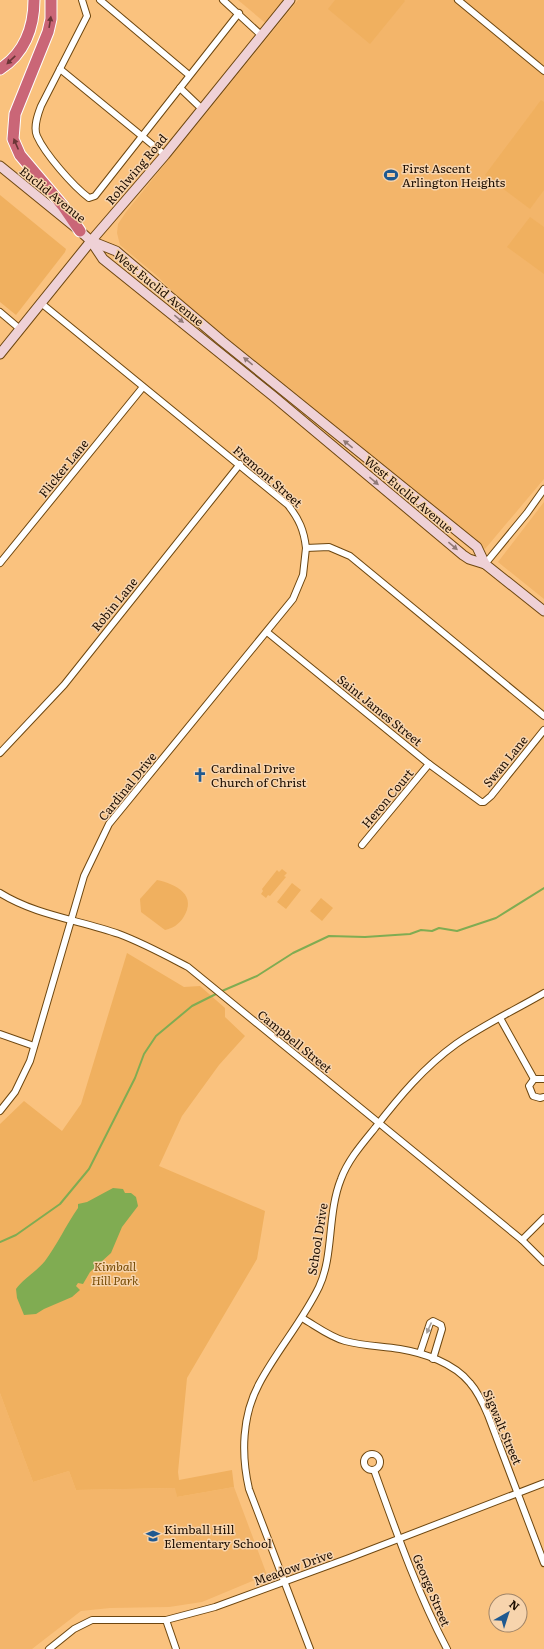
<svg xmlns="http://www.w3.org/2000/svg" width="544" height="1649" font-family="Literata,serif">
<rect width="100%" height="100%" fill="#fac27e"/>
<g fill="#f3b56a">
<polygon points="238,0 290,0 269,26"/>
<polygon points="298,0 544,0 544,479 485,549 204,322 156,275 120,245 117,233 118,224 126,212"/>
<polygon points="544,502 544,599 498,562"/>
<polygon points="0,1393 33,1482 69,1471 76,1490 176,1488 177,1497 234,1487 267,1575 202,1602 169,1607 110,1608 81,1611 32,1649 0,1649"/>
</g>
<g fill="#f0b05f">
<polygon points="335,0 404,0 405,1 370,44 328,9"/>
<polygon points="541,100 544,102 544,190 530,209 485,175"/>
<polygon points="0,195 66,249 65,252 16,315 0,302"/>
<polygon points="530,217 544,227 544,274 507,247"/>
<polygon points="282,869 287,873 284,876 286,877 270,896 268,895 266,898 261,894 263,891 262,889 277,870 279,872"/>
<path d="M157,880C176,884 198,895 183,918C178,925 173,928 165,930L141,912L140,899Z"/>
<polygon points="292,883 301,890 286,909 277,902"/>
<polygon points="321,898 333,908 322,921 310,911"/>
<polygon points="127,953 184,987 200,986 225,1008 225,1017 245,1036 219,1065 182,1116 159,1166 265,1211 257,1259 187,1378 178,1472 179,1480 232,1470 234,1487 177,1497 175,1488 76,1490 69,1471 33,1482 0,1393 0,1124 24,1101 62,1131 81,1104"/>
</g>
<path fill="#80ac52" d="M113,1188L123,1189L125,1193H131L136,1197L138,1206L122,1227L111,1253L90,1272L83,1284L78,1283L76,1286L80,1290L72,1297L44,1309L36,1314L24,1315L17,1298L16,1289C24,1278 36,1272 45,1261C57,1245 66,1225 78,1208V1204L87,1202Z"/>
<g fill="none" stroke-linecap="round" stroke-linejoin="round">
<g stroke="#80ac52" stroke-width="2">
<polyline points="222,991 257,976 293,953 329,936 365,937 410,934 421,930 432,931 439,928 457,931 496,918 544,888"/>
<polyline points="0,1242 16,1235 60,1204 89,1169 135,1078 144,1054 156,1036 192,1006 218,993"/>
</g>
<defs>
<g id="street">
<path d="M82,0L87,16L41,106C38,114 33,127 37,136C45,154 73,186 89,198L95,196L239,13"/>
<polyline points="100,0 189,75"/>
<polyline points="223,0 261,35"/>
<polyline points="458,0 544,71"/>
<polyline points="60,69 165,155"/>
<polyline points="180,88 202,109"/>
<path d="M41,303L288,505C299,519 304,530 306,548L329,547L350,556L544,716"/>
<polyline points="0,312 20,329"/>
<polyline points="0,563 143,387"/>
<polyline points="485,564 527,513 544,489"/>
<polyline points="267,632 429,764 481,802 484,802 491,796 544,730"/>
<polyline points="0,753 64,685 240,464"/>
<polyline points="362,845 429,764"/>
<path d="M0,893C35,915 79,920 119,934C143,943 165,955 188,967L522,1240L544,1262"/>
<polyline points="500,1018 534,1079"/>
<polyline points="0,1034 34,1046"/>
<polyline points="544,1079 534,1079 529,1086 533,1096 540,1098 544,1097"/>
<polyline points="0,1111 15,1092 30,1061 84,876 109,824 293,599 303,575 306,548"/>
<polyline points="522,1240 544,1218"/>
<path d="M302,1318C316,1326 330,1337 345,1341C364,1346 381,1346 400,1349C424,1353 454,1363 470,1383C478,1392 483,1403 488,1415L544,1563"/>
<polyline points="420,1353 430,1323 433,1321 441,1325 442,1329 433,1359"/>
<circle cx="372" cy="1462" r="8"/>
<path d="M374,1470C396,1531 417,1592 447,1649"/>
<polyline points="166,1620 176,1649"/>
<polyline points="49,1649 74,1629 92,1620 166,1620 215,1607 349,1558 544,1483"/>
<path d="M310,1649L249,1489C241,1454 242,1416 259,1384C277,1350 302,1322 319,1287C334,1255 327,1214 341,1179C348,1160 362,1144 375,1128C399,1097 424,1067 456,1044C483,1025 515,1010 544,993"/>
</g>
<g id="secondary">
<polyline points="0,166 80,231 91,241 103,259 273,396 463,555 469,559 485,564 544,611"/>
<polyline points="91,241 116,251 222,341 477,547 485,564"/>
<polyline points="0,354 91,241 165,155 290,0"/>
</g>
<g id="highway">
<polyline points="51,0 51,19 48,32 15,114 13,139 20,155 63,206 80,231"/>
<path d="M0,69C24,54 34,28 34,0"/>
</g>
</defs>
<use href="#street" stroke="#6e4710" stroke-width="8"/>
<use href="#secondary" stroke="#6e4710" stroke-width="11"/>
<use href="#highway" stroke="#fff" stroke-width="13"/>
<use href="#street" stroke="#fff" stroke-width="6"/>
<use href="#secondary" stroke="#efd1d6" stroke-width="9"/>
<use href="#highway" stroke="#ca6677" stroke-width="11"/>
</g>
<defs><path id="oneway-solid" d="M-6-.8H1V-3.2L6.5 0L1 3.2V.8H-6Z"/></defs>
<g fill="#6a3536">
<use href="#oneway-solid" transform="translate(50 22) rotate(-81)"/>
<use href="#oneway-solid" transform="translate(11 60) rotate(136)"/>
<use href="#oneway-solid" transform="translate(16 144) rotate(-113)"/>
</g>
<g fill="#907976">
<use href="#oneway-solid" transform="translate(179 319) rotate(39)"/>
<use href="#oneway-solid" transform="translate(248 361) rotate(-141)"/>
<use href="#oneway-solid" transform="translate(348 444) rotate(-141)"/>
<use href="#oneway-solid" transform="translate(374 481) rotate(40)"/>
<use href="#oneway-solid" transform="translate(453 546) rotate(40)"/>
</g>
<use fill="#a49e99" href="#oneway-solid" transform="translate(429 1328) rotate(114)"/>
<defs>
<symbol id="stadium-bare" viewBox="-9 -9 18 18"><path d="M0-5a6.5 5 0 1 0 0 10a6.5 5 0 1 0 0-10ZM-3.5-1.8h7v3.6h-7Z" fill="#1f5990" stroke="#f7d4ad" stroke-width="2.5" paint-order="stroke"/></symbol>
<symbol id="church-bare" viewBox="-9 -9 18 18"><path d="M-1.2-6h2.4v3.5h3.3v2.4h-3.3V6h-2.4V-.1h-3.3v-2.4h3.3Z" fill="#1f5990" stroke="#f7d4ad" stroke-width="2.5" paint-order="stroke"/></symbol>
<symbol id="school-bare" viewBox="-9 -9 18 18"><path d="M0-5L7-2L0 1L-7-2ZM-4 1L0 2.5L4 1V4Q0 6-4 4Z" fill="#1f5990" stroke="#f7d4ad" stroke-width="2.5" paint-order="stroke"/></symbol>
</defs>
<g fill-rule="evenodd">
<use href="#stadium-bare" x="381" y="165" width="20" height="20"/>
<use href="#church-bare" x="190" y="765" width="20" height="20"/>
<use href="#school-bare" x="143" y="1526" width="20" height="20"/>
</g>
<g text-anchor="middle" dominant-baseline="central" stroke-width="3" stroke-linejoin="round" paint-order="stroke">
<g font-size="12" fill="#1c0d00" stroke="#f7d4ad" text-anchor="start">
<text x="402" y="168">First Ascent<tspan x="402" dy="14">Arlington Heights</tspan></text>
<text x="211" y="768">Cardinal Drive<tspan x="211" dy="14">Church of Christ</tspan></text>
<text x="164" y="1529">Kimball Hill<tspan x="164" dy="14">Elementary School</tspan></text>
</g>
<g font-size="12" fill="#1c0d00" stroke="#f7d4ad">
<text transform="translate(136 169) rotate(-50)">Rohlwing Road</text>
<text transform="translate(53 194) rotate(39)">Euclid Avenue</text>
<text transform="translate(159 288) rotate(39)">West Euclid Avenue</text>
<text transform="translate(63 468) rotate(-51)">Flicker Lane</text>
<text transform="translate(268 476) rotate(41)">Fremont Street</text>
<text transform="translate(409 494) rotate(40)">West Euclid Avenue</text>
<text transform="translate(114 604) rotate(-51)">Robin Lane</text>
<text transform="translate(380 710) rotate(39)">Saint James Street</text>
<text transform="translate(505 761) rotate(-51)">Swan Lane</text>
<text transform="translate(127 786) rotate(-51)">Cardinal Drive</text>
<text transform="translate(387 798) rotate(-50)">Heron Court</text>
<text transform="translate(295 1041) rotate(39)">Campbell Street</text>
<text transform="translate(317 1239) rotate(-81)">School Drive</text>
<text transform="translate(503 1427) rotate(67)">Sigwalt Street</text>
<text transform="translate(293 1567) rotate(-20)">Meadow Drive</text>
<text transform="translate(432 1590) rotate(67)">George Street</text>
</g>
<g font-size="12" font-style="italic" fill="#774b04" stroke="#f7d4ad">
<text x="115" y="1266">Kimball<tspan x="115" dy="14">Hill Park</tspan></text>
</g>
</g>
<g transform="translate(508 1613) rotate(39)"><circle r="19" fill="#f7d4ad" stroke="#9f8468"/>
<path d="M0-3L7 15L0 10L-7 15Z" fill="#1f5990"/>
<text y="-6" font-size="11" font-weight="bold" text-anchor="middle" fill="#1c0d00">N</text>
</g>
</svg>
